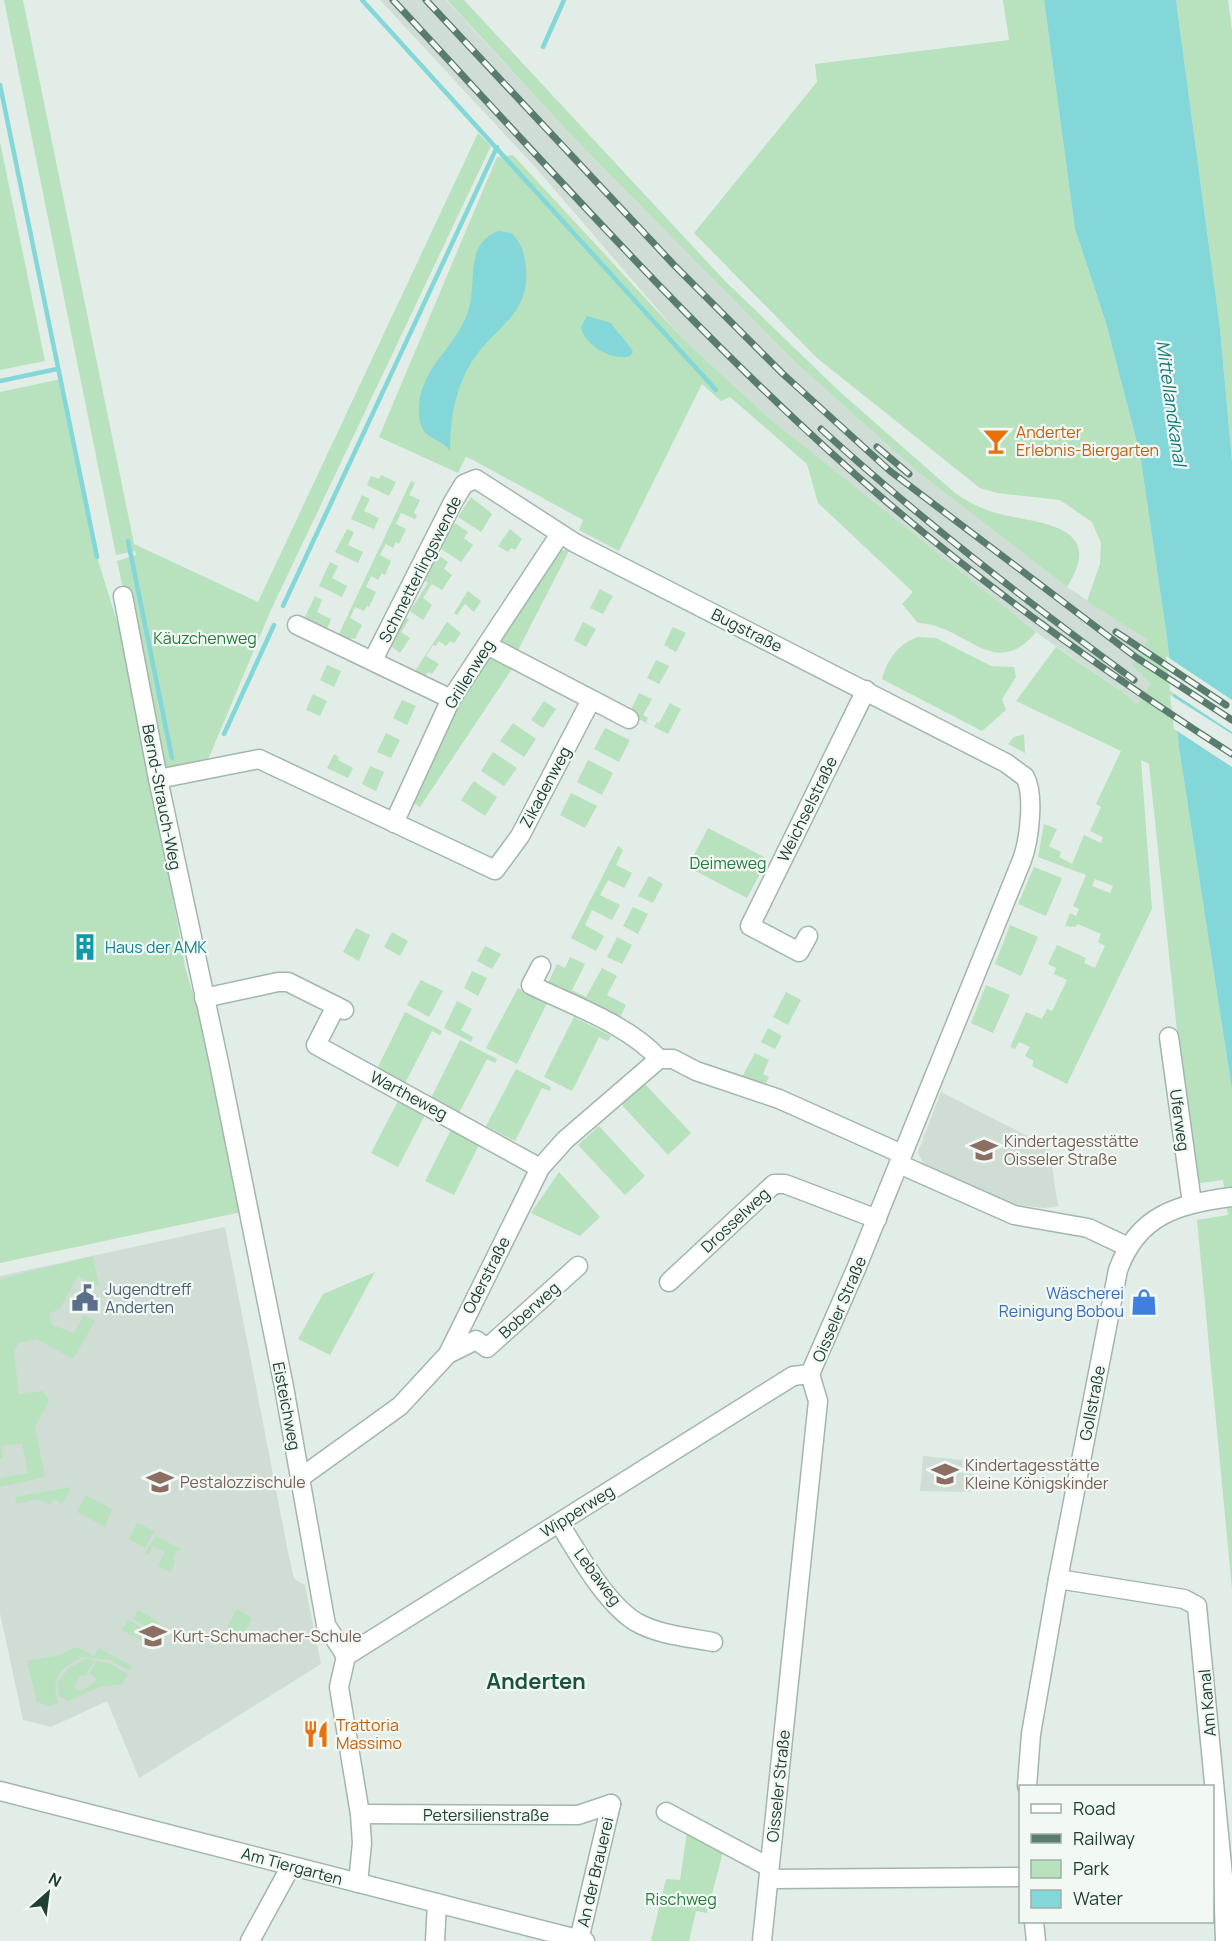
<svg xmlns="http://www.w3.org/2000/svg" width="1232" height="1941" font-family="Manrope,sans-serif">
<rect width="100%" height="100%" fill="#e1ede6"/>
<g fill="#cfddd5">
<polygon points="380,0 446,0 571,135 794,361 918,472 1067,587 1148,640 1132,666 1152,683 1137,706 1121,691 1044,638 919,540 770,419 683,339 536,168"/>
<polygon points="941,1092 1049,1147 1058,1206 1044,1208 1018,1205 924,1165 918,1152"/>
<polygon points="225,1227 289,1557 294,1579 305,1585 321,1664 139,1778 107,1701 51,1727 23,1720 0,1613 0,1276"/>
<polygon points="923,1456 963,1460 962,1473 974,1474 971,1492 920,1491"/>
</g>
<g fill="#b8e1bd" fill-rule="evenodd">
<polygon points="4,0 23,0 134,544 258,602 478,133 491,146 270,612 207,762 172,769 162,765 117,561 136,555 135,551 116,555"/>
<path d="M447,0H464L724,280L839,391L955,493C967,501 978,507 992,512C1033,524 1109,521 1067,587L918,472L794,361L571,135Z"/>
<path d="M1003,0H1044L1075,229L1106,323L1140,454L1167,638L1179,748L1232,1090V1589L1197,1220L1228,1215L1223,1180L1193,1184L1149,764L1141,760L1152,909L1067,1084L1032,1066L1034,1061L1025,1056L1030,1047L1019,1042L1015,1049L1010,1047L1026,1012L1042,1019L1047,1009L1052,1011L1067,980L1054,974L1056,968L1048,964L1057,945L1086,958L1084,963L1095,968L1105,946L1098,942L1101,934L1078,924L1075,927L1065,926L1070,913L1076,916L1079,909L1073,906L1086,875L1038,857L1044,824L1057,829L1049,846L1061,852L1059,857L1072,864L1084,835L1101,843L1103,837L1090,831L1101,807L1096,804L1121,751L1016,701L1056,647L1121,691L1137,705L1151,683L1132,666L1148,640L1087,601L1100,564L1101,543L1092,522L1060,500L997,493L980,488L817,358L694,233L817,82L815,64L1009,40ZM1095,879L1113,886L1110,893L1092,886Z"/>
<polygon points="1176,0 1228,0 1232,31 1232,461 1220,328"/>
<polygon points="0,142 45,361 0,370"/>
<path d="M513,155L683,339L770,419L1036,632C994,683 966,624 918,623L902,604L913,592L818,503L807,464L730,397L721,401L702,384L619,551L579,530L583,520L473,460L466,457L458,473L379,437L497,157Z"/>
<polygon points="61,379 97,557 124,644 154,788 185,967 214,1064 246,1211 0,1263 0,392"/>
<polygon points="381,475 396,482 389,496 367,485 371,476 379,479"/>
<polygon points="411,481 415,483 409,495 420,500 414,513 417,515 415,519 401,513 396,524 406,529 399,544 396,542 393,548 386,544 380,555 391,561 385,575 382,573 378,580 371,576 366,587 376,592 369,607 367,606 364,611 355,607 350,618 362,625 355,639 351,638 349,643 303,621 315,596 322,600 317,612 331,619 326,631 338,636"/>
<polygon points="362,495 370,499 364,511 379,518 374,529 351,519"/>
<polygon points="471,497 492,514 481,532 458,517"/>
<polygon points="455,523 468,532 464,538 473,545 461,562 438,547"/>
<polygon points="347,529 354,532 348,545 363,552 358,563 335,552"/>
<polygon points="510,529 522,539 515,550 511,548 508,552 498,546"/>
<polygon points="570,549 515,656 501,649 499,638 557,551"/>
<polygon points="434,552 448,562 444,569 452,575 442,590 432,584 423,598 432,605 423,620 410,611 428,583 419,577"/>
<polygon points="330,562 338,566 332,578 347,586 342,597 319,586"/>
<polygon points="600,589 613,596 603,614 590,608"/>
<polygon points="468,591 481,601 474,612 465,604 457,615 454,613"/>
<polygon points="405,617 409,620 401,632 410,638 400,653 388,644"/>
<polygon points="447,622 461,633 454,643 450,641 446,646 439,641 436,646 433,645 426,656 439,664 432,674 428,672 424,677 415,671"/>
<polygon points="583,622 596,629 586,647 574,640"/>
<polygon points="673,627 686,633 676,652 664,645"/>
<path d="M918,637L936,638L991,666L1014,667L1016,677L1002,699L1006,710L982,731L882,679C887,660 899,643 918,637Z"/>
<polygon points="498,654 516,663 420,807 411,801 459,698 487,657"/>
<polygon points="656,660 669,666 659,684 647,678"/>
<polygon points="327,665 341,671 334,687 320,680"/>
<polygon points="639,693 652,699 643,715 648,718 646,722 654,727 657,722 659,723 670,703 681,709 668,734 629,714"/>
<polygon points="313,694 327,701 320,716 306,710"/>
<polygon points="402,700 416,706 407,725 393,718"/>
<polygon points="544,701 556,709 543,728 531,720"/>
<polygon points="513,723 536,739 524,757 500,741"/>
<polygon points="605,728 630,740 619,762 594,749"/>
<polygon points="386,733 400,740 391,758 377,752"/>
<polygon points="1024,734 1025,753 1008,744 1014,737"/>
<polygon points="493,752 517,768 504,786 481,771"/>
<polygon points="334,754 339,757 338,760 353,768 348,778 327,768"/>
<polygon points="588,760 613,773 602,795 577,782"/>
<polygon points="370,766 384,772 376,791 362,784"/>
<polygon points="474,781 497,797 485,816 461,800"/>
<polygon points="571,793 597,806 585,828 560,815"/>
<polygon points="708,828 768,859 747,898 688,867"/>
<polygon points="618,846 623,850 616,865 632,873 624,888 608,880 600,895 620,905 612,920 592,910 585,925 604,936 596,951 571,938"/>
<polygon points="1034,867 1062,878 1046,916 1018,904"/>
<polygon points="649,876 663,884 653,903 638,896"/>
<polygon points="633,907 648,914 638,934 623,926"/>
<polygon points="1010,925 1038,937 1021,976 995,964"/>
<polygon points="356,928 370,935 359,961 343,952"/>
<polygon points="392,932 408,941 400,956 384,947"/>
<polygon points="617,937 632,945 622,964 607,957"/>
<polygon points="485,946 501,954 492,969 477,961"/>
<polygon points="570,957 585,964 572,990 586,997 602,968 617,976 607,995 626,1005 618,1022 551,989 548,983 557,964 565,968"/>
<polygon points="472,971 487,978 478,996 464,988"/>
<polygon points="421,980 443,991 429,1017 407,1005"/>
<polygon points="986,985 1010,995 993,1033 971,1023"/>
<polygon points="518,988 547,1003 517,1064 486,1048"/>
<polygon points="786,992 801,1000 788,1025 773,1017"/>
<polygon points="457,1001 472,1009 461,1030 473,1037 471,1042 444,1028"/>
<polygon points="405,1012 442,1031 440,1035 432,1031 404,1085 376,1071"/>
<polygon points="574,1017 611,1036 608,1041 599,1037 572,1091 544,1077"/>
<polygon points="768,1028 782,1036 775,1049 761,1042"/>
<polygon points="460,1040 497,1059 495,1063 487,1059 459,1113 431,1098"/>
<polygon points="755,1053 769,1060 763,1074 769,1077 766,1083 742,1077"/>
<polygon points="516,1069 551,1087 550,1091 542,1088 515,1141 486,1126"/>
<polygon points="644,1083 691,1133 668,1155 621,1104"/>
<polygon points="399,1099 426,1113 398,1167 371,1153"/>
<polygon points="453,1126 481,1141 454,1195 425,1181"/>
<polygon points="599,1126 645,1176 625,1195 578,1145"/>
<polygon points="559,1172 600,1217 580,1236 531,1213"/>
<polygon points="93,1256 99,1287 78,1276 59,1310 49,1313 52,1325 74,1333 84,1315 95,1321 73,1359 37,1339 18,1343 14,1352 19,1394 43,1391 49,1401 35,1427 45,1477 0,1487 0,1478 28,1473 22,1443 1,1446 3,1458 0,1459 0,1279"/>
<polygon points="375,1272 330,1355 298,1339 323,1294"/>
<polygon points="71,1487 62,1504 54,1499 50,1505 38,1499 17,1504 15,1497"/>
<polygon points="86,1495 112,1509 105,1527 77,1512"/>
<polygon points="137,1523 154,1531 145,1548 129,1539"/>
<polygon points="156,1536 182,1550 177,1550 173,1558 175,1563 170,1572 158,1566 165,1552 153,1546 148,1555 145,1553"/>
<polygon points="237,1609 252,1618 243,1636 227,1627"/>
<polygon points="138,1610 160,1622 155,1631 133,1619"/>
<polygon points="128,1620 153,1634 149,1644 122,1630"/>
<path d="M77,1647L94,1656L99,1648L132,1666L130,1671L110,1660L82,1657C60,1669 50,1676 58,1703L50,1706L37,1702L27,1661L60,1655Z"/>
<polygon points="86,1659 94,1660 86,1675 80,1676 74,1686 78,1690 83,1690 96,1681 96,1678 90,1674 96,1661 108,1663 128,1674 122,1684 99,1687 68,1701 59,1696 58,1682 70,1667"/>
<polygon points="687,1832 723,1852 707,1913 696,1911 689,1941 651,1941 666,1879 680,1880"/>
</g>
<g fill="#84d7d8">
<polygon points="1044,0 1176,0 1220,328 1232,461 1232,1090 1179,748 1167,638 1140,454 1106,323 1075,229"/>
<path d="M498,231L511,233C520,241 523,249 525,261C535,318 488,327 466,372C453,398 450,426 450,451C439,435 421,442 419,415C416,371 454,350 468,312C478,283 463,245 498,231Z"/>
<path d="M587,316L611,323C617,333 628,342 633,352L630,356C613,362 584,345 581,327Z"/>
</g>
<g fill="#e1ede6">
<polygon points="1166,656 1232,700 1232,732 1170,691"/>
<polygon points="1170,695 1232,734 1232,767 1174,729"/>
</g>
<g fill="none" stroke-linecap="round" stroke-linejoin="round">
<g stroke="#84d7d8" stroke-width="4.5">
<polyline points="362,0 716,390"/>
<polyline points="543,47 564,0"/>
<polyline points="0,85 97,557"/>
<polyline points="0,381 57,369"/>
<polyline points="128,541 172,758"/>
<polyline points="283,606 497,147"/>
<polyline points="224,734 274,625"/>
</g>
<defs>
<g id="minor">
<polyline points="123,596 158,779 219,1063 284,1387 326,1625 346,1656 339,1687 360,1814 362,1843 358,1883"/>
<polyline points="297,625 451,699"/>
<polyline points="487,645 629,719"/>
<path d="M373,660L453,502L464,484L476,479L575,543L1006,763L1025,777C1035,795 1029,841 1022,860L856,1269L810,1374"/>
<polyline points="158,779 259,759 495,870 520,836 591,700"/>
<polyline points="394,823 451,699 560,534"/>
<polyline points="808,936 799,952 750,926 866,690"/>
<path d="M541,966L531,985C572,1005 629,1025 659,1059"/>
<polyline points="204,998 278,982 288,982 344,1010"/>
<polyline points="336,1006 316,1045 540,1168"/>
<polyline points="1169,1037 1192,1203"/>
<polyline points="899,1164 1014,1215 1088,1228 1128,1247"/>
<polyline points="669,1282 774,1184 785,1184 877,1219"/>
<polyline points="448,1354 476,1340 487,1348 578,1266"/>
<polyline points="300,1478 400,1406 448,1354 540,1168 565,1140 659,1059 673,1059 696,1071 779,1099 902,1154"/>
<path d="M559,1523C578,1553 605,1603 636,1622C659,1635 687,1637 713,1642"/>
<polyline points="1058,1579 1184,1599 1197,1606 1223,1876 1225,1941"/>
<polyline points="346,1656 793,1376 810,1374"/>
<path d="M1027,1786L1031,1734L1058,1579L1118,1270C1138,1214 1179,1204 1232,1197"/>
<polyline points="0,1791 585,1941"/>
<polyline points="666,1812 769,1867"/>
<polyline points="360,1814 578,1815 611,1804"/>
<polyline points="769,1879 1020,1877"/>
<polyline points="1034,1922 1036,1941"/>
<polyline points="579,1940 611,1804"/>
<polyline points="250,1941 291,1866"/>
<polyline points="435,1941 437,1903"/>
<polyline points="762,1941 818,1401 810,1374"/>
</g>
</defs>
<use href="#minor" stroke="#a3b6ad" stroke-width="21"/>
<use href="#minor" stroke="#fff" stroke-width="18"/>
<defs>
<g id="rail">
<path d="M393,0C553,172 709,350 888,503C996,595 1112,677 1232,754"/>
<polyline points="426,0 674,265 783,374 890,471 1137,658 1232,720"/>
<path d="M821,429C920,519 1025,600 1134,680"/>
<polyline points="877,447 909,474"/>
<polyline points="1116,632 1226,705"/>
</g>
</defs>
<use href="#rail" stroke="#5a7c6e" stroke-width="7"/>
<use href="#rail" stroke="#f2f9f5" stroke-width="4.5" stroke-dasharray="14" stroke-linecap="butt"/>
</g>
<defs>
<symbol id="bar-bare" viewBox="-9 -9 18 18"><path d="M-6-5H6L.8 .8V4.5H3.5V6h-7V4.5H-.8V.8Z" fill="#e8710a" stroke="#f2f9f5" stroke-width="2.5" paint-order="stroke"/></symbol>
<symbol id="building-bare" viewBox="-9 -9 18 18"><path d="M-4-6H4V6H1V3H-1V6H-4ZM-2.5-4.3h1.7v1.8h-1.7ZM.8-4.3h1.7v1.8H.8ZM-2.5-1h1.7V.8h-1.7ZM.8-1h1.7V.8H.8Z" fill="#0f9aa8" stroke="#f2f9f5" stroke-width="2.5" paint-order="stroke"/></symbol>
<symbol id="school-bare" viewBox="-9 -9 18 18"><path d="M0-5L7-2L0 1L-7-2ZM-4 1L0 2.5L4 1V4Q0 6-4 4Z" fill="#8d6e63" stroke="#f2f9f5" stroke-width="2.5" paint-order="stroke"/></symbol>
<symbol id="civic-bare" viewBox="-9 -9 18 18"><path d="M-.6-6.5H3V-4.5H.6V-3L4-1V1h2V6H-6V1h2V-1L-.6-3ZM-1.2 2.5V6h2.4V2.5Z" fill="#5c6f8a" stroke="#f2f9f5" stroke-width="2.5" paint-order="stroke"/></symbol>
<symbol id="shop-bare" viewBox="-9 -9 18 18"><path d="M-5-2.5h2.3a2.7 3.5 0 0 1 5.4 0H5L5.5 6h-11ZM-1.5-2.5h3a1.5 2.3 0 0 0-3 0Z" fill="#3f7fe0" stroke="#f2f9f5" stroke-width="2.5" paint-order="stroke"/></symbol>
<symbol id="restaurant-bare" viewBox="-9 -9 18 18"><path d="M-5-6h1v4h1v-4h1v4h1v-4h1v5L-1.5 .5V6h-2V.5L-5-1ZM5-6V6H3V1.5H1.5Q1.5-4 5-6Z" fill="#e8710a" stroke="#f2f9f5" stroke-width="2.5" paint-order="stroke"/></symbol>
</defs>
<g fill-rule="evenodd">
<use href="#bar-bare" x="977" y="422" width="38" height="38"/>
<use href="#building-bare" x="66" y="928" width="38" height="38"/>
<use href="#school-bare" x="965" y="1131" width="38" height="38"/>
<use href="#civic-bare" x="66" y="1279" width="38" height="38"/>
<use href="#shop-bare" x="1125" y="1283" width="38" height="38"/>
<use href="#school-bare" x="926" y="1455" width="38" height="38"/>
<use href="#school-bare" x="141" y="1463" width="38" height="38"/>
<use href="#school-bare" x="134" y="1617" width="38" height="38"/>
<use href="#restaurant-bare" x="297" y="1715" width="38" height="38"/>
</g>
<g text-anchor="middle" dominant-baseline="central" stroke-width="4.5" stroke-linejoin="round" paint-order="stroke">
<g font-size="16" fill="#c56008" stroke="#f2f9f5" text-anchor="start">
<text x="1016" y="432">Anderter<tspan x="1016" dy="18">Erlebnis-Biergarten</tspan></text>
<text x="336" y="1725">Trattoria<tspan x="336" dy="18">Massimo</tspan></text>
</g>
<g font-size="16" fill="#204033" stroke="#f2f9f5">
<text transform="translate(420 569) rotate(-63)">Schmetterlingswende</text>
<text transform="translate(747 630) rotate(27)">Bugstraße</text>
<text transform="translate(469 674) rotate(-58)">Grillenweg</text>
<text transform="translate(545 787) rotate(-62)">Zikadenweg</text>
<text transform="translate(162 797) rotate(79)">Bernd-Strauch-Weg</text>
<text transform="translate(807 809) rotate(-64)">Weichselstraße</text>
<text transform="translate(409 1095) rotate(28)">Wartheweg</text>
<text transform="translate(1180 1120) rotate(82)">Uferweg</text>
<text transform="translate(735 1220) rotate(-43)">Drosselweg</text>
<text transform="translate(486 1275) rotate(-63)">Oderstraße</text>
<text transform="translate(839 1309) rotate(-67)">Oisseler Straße</text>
<text transform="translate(529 1310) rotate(-42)">Boberweg</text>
<text transform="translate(1092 1403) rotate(-79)">Gollstraße</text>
<text transform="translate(287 1406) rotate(79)">Eisteichweg</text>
<text transform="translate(577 1511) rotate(-32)">Wipperweg</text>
<text transform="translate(598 1577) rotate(53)">Lebaweg</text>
<text transform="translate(1207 1703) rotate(-95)">Am Kanal</text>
<text transform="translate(778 1786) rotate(-84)">Oisseler Straße</text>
<text x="486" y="1815">Petersilienstraße</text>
<text transform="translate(292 1866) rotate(15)">Am Tiergarten</text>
<text transform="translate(595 1872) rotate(-77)">An der Brauerei</text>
</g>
<g font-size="16" fill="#257b3a" stroke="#f2f9f5">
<text x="205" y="638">Käuzchenweg</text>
<text x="728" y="863">Deimeweg</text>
<text x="681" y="1899">Rischweg</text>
</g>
<g font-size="16" fill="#0d838f" stroke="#f2f9f5" text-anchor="start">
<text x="105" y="947">Haus der AMK</text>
</g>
<g font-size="16" fill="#785e54" stroke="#f2f9f5" text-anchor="start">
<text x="1004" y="1141">Kindertagesstätte<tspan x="1004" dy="18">Oisseler Straße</tspan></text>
<text x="965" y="1465">Kindertagesstätte<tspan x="965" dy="18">Kleine Königskinder</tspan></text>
<text x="180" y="1482">Pestalozzischule</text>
<text x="173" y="1636">Kurt-Schumacher-Schule</text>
</g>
<g font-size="16" fill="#4e5e75" stroke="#f2f9f5" text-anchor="start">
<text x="105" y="1289">Jugendtreff<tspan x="105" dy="18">Anderten</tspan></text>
</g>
<g font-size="16" fill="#366cbe" stroke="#f2f9f5" text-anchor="end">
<text x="1124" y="1293">Wäscherei<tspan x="1124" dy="18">Reinigung Bobou</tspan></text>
</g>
<g font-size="18" font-style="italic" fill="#137a7c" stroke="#f2f9f5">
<text transform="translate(1172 403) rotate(82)">Mittellandkanal</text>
</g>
<g font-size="22" font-weight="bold" fill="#19543e" stroke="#f2f9f5">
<text x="536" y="1681">Anderten</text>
</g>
</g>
<rect x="1019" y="1785" width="195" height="138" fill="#f2f9f5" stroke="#9eafa7" stroke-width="1.5"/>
<rect x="1031" y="1804" width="30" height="9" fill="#ffffff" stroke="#9eafa7" stroke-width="1.5"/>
<text x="1073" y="1815" font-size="18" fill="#204033">Road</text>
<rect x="1031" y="1834" width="30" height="9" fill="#5a7c6e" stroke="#9eafa7" stroke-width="1.5"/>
<text x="1073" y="1845" font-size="18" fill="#204033">Railway</text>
<rect x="1031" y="1860" width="30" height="18" fill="#b8e1bd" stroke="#9eafa7" stroke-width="1.5"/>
<text x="1073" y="1875" font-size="18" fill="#204033">Park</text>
<rect x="1031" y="1890" width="30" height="18" fill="#84d7d8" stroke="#9eafa7" stroke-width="1.5"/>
<text x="1073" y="1905" font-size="18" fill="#204033">Water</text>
<g transform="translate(48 1893) rotate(28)" stroke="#f2f9f5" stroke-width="4.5" paint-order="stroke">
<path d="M0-4.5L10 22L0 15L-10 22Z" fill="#204033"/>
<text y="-9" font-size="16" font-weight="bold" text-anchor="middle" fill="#204033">N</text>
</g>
</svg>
